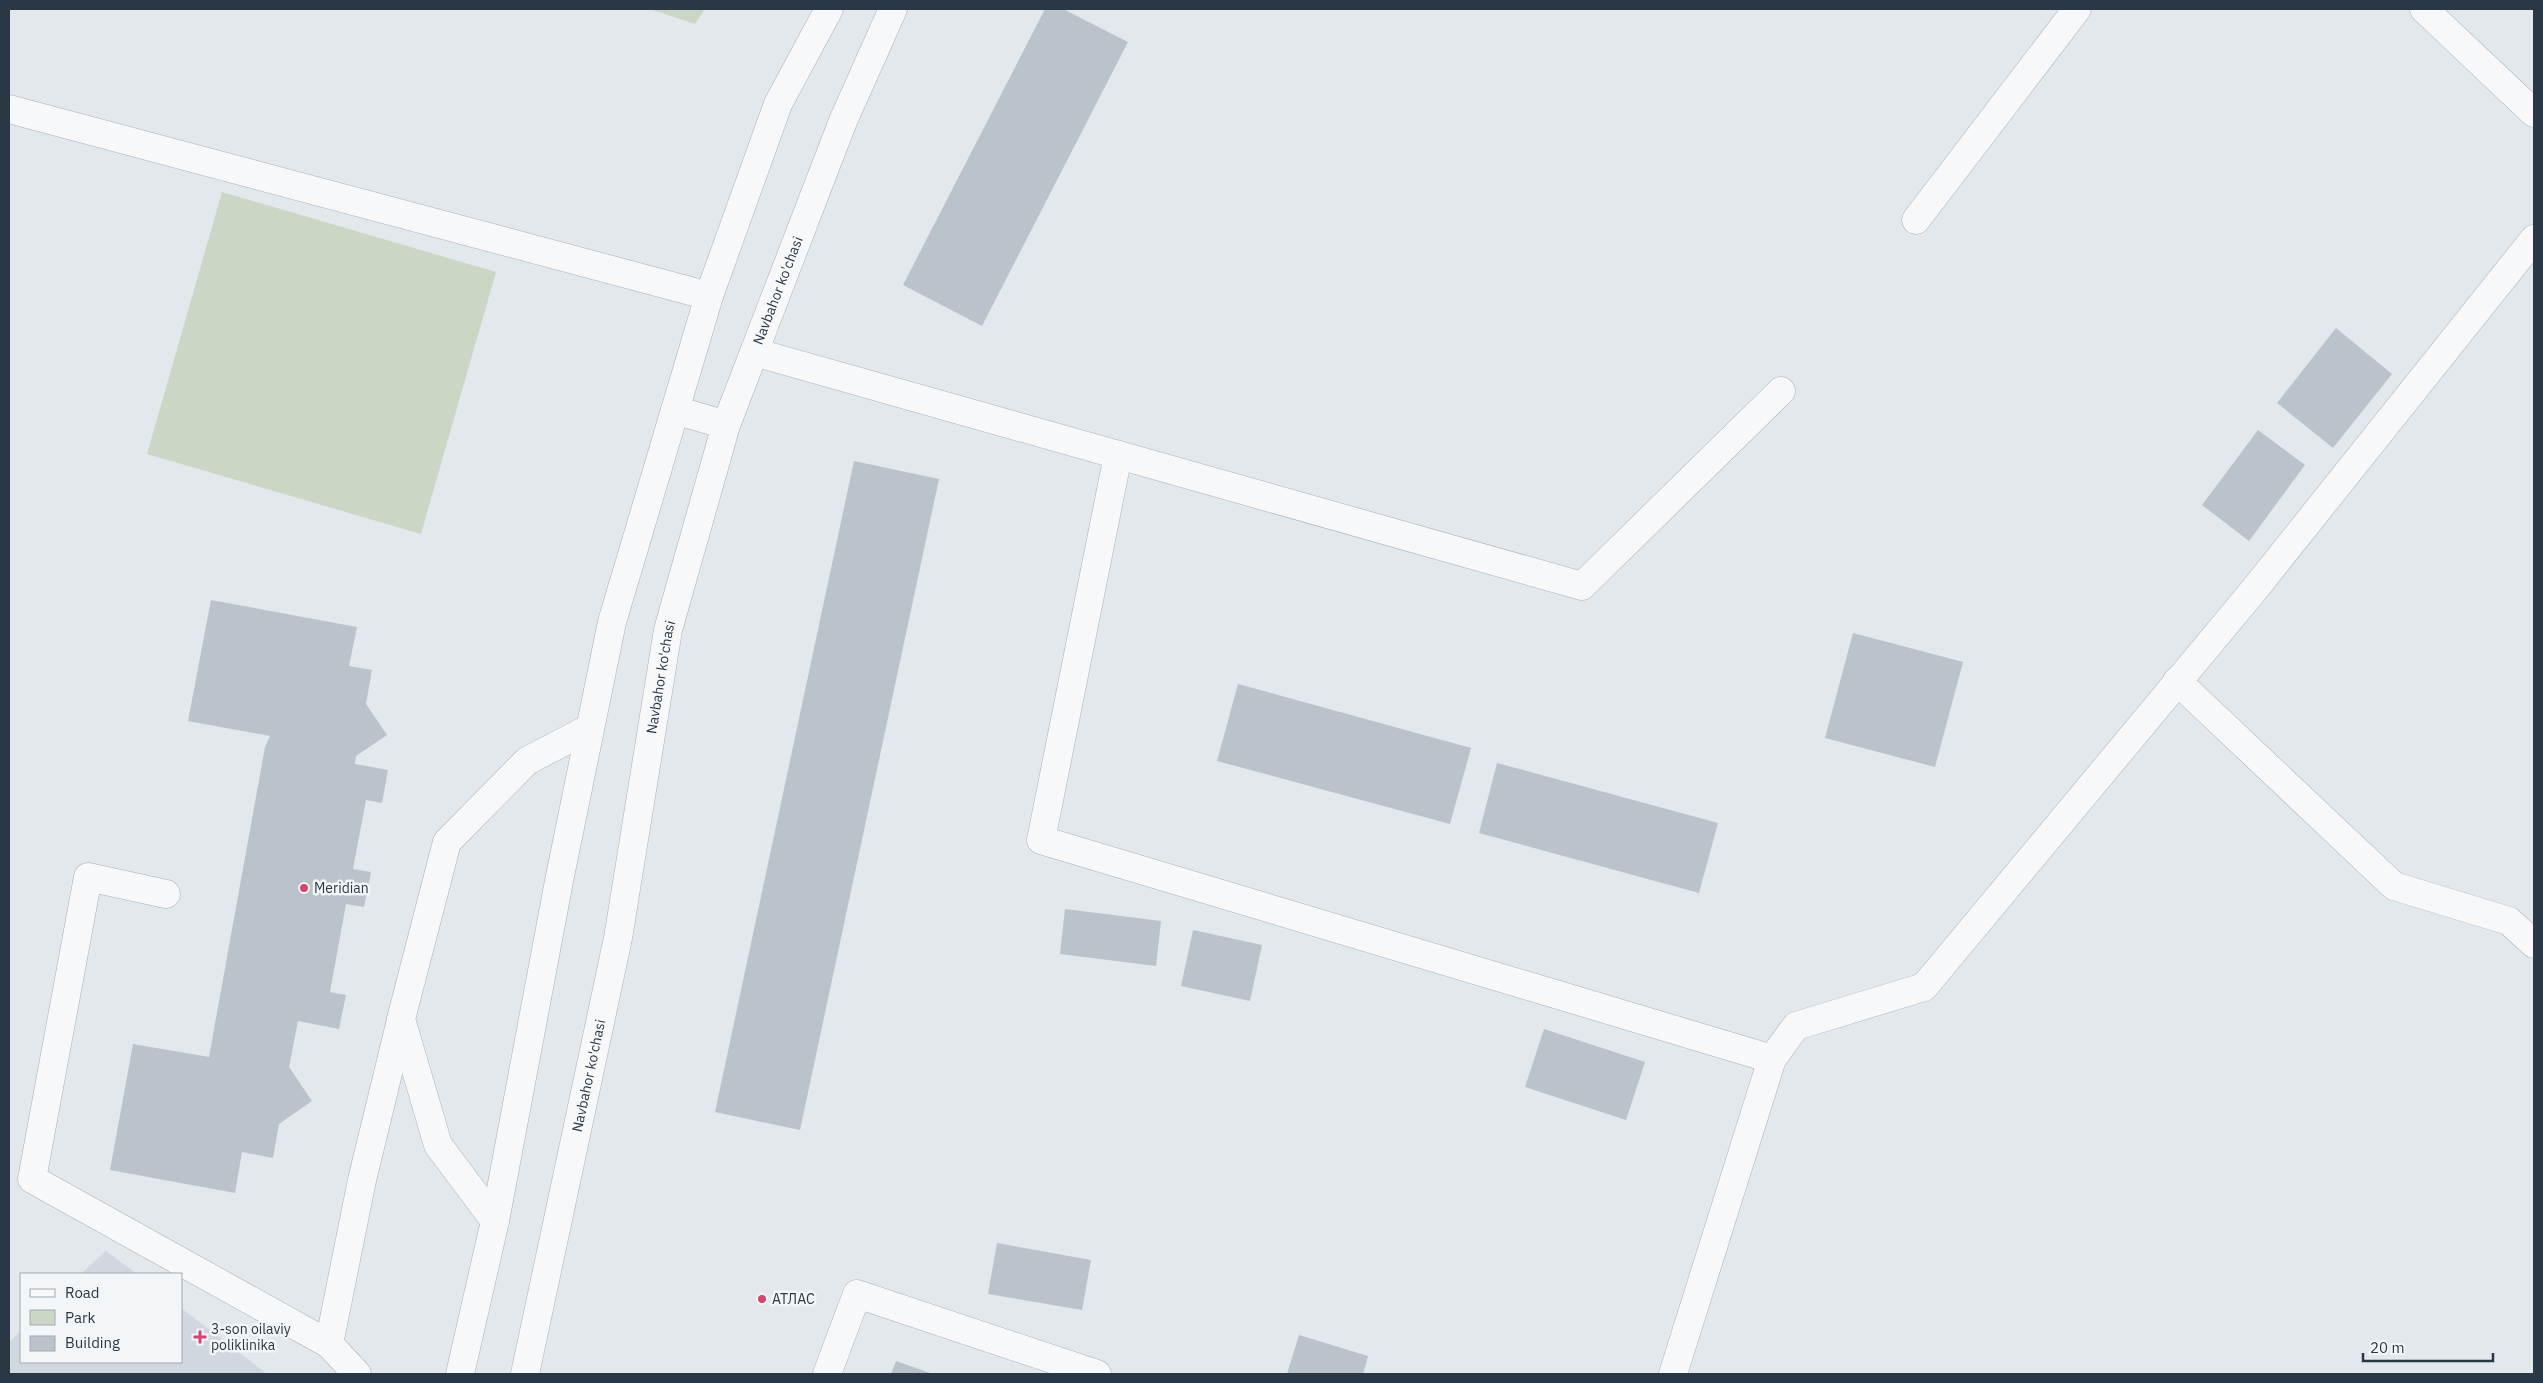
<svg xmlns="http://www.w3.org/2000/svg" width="2543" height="1383" font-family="'IBM Plex Sans',sans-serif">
<rect width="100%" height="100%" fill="#e3e8ec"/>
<g fill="#d1d7de">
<polygon points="106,1251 137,1274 81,1274"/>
<polygon points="181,1308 267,1374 9,1374 9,1342 21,1331 21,1362 181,1362"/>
</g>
<g fill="#cbd6c4">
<polygon points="650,9 705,9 695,24"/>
<polygon points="222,192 496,272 421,534 147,454"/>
</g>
<g fill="#bac2ca">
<polygon points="1045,9 1063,9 1128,42 982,326 903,285"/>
<polygon points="2336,328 2392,374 2333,448 2277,403"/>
<polygon points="2258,430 2305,465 2249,541 2202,505"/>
<polygon points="854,461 939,479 800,1130 715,1112"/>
<polygon points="211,600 357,627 349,666 372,670 366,704 387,735 356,756 355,764 388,770 382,803 366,800 353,869 371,872 364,907 346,904 330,992 346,995 339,1029 298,1021 289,1067 312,1101 279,1124 273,1158 242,1152 235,1193 110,1170 133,1044 209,1057 265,747 270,736 188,721"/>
<polygon points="1853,633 1963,662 1935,767 1825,738"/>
<polygon points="1238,684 1471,748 1450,824 1217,761"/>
<polygon points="1497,763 1718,823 1699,893 1479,833"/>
<polygon points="1065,909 1161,921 1156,966 1060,954"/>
<polygon points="1193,930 1262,945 1250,1001 1181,986"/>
<polygon points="1544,1029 1645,1062 1626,1120 1525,1087"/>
<polygon points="997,1243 1091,1260 1082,1310 988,1294"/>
<polygon points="1299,1335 1368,1356 1363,1374 1287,1374"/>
<polygon points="896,1361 933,1374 891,1374"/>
</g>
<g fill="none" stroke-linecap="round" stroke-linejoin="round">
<defs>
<g id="minor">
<polyline points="2424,9 2534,113"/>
<polyline points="9,109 709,296"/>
<polyline points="1916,220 2077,9"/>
<polyline points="754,352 1582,586 1781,391"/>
<polyline points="675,410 726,425"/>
<polyline points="1118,455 1041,840 1772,1059"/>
<polyline points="2177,681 2394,886 2509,921 2534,944"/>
<polyline points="166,894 88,877 32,1179 329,1344"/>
<polyline points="495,1221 438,1145 401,1019 447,842 527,761 590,728"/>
<polyline points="357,1374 329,1344 362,1180 401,1020"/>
<polyline points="460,1374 495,1221 559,881 612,622 709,296 778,104 829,9"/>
<path id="s1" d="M525,1374L618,938L668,630L726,425L843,121L893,9"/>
<polyline points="827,1374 857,1294 1097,1374"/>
<polyline points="1673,1374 1772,1059 1796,1026 1924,987 2254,590 2534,239"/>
</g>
</defs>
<use href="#minor" stroke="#a8b0b7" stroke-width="29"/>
<use href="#minor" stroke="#f6f8fa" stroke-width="28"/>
</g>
<g fill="#d2476f" stroke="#f3f6f9" stroke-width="2">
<circle cx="304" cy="888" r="5"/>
<circle cx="762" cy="1299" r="5"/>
<path d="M197.5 1329.5h5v5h5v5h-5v5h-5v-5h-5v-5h5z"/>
</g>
<g text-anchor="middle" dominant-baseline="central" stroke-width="5" stroke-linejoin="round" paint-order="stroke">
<g font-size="14" fill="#2a3845" stroke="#f3f6f9">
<text stroke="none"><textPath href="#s1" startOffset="1115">Navbahor ko'chasi</textPath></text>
<text stroke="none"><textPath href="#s1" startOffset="710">Navbahor ko'chasi</textPath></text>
<text stroke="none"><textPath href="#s1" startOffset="305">Navbahor ko'chasi</textPath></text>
</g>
<g font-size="14" fill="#2a3845" stroke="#f3f6f9" text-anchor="start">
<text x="314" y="888">Meridian</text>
<text x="772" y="1299">АТЛАС</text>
<text x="211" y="1329">3-son oilaviy<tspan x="211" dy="16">poliklinika</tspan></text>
</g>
</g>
<rect width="2543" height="1383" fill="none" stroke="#2a3845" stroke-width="20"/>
<rect x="20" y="1273" width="162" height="90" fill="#f3f6f9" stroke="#a3aab1"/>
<rect x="30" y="1289" width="25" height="8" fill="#f6f8fa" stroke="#a3aab1"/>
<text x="65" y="1298" font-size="15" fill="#2a3845">Road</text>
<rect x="30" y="1310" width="25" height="15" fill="#cbd6c4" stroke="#a3aab1"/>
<text x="65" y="1323" font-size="15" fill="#2a3845">Park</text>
<rect x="30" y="1336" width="25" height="15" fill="#bac2ca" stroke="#a3aab1"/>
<text x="65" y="1348" font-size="15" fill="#2a3845">Building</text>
<path d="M2363 1353v8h130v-8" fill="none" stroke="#2a3845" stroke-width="2.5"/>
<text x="2370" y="1353" font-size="15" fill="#2a3845" stroke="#f3f6f9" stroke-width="4" paint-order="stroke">20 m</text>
</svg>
